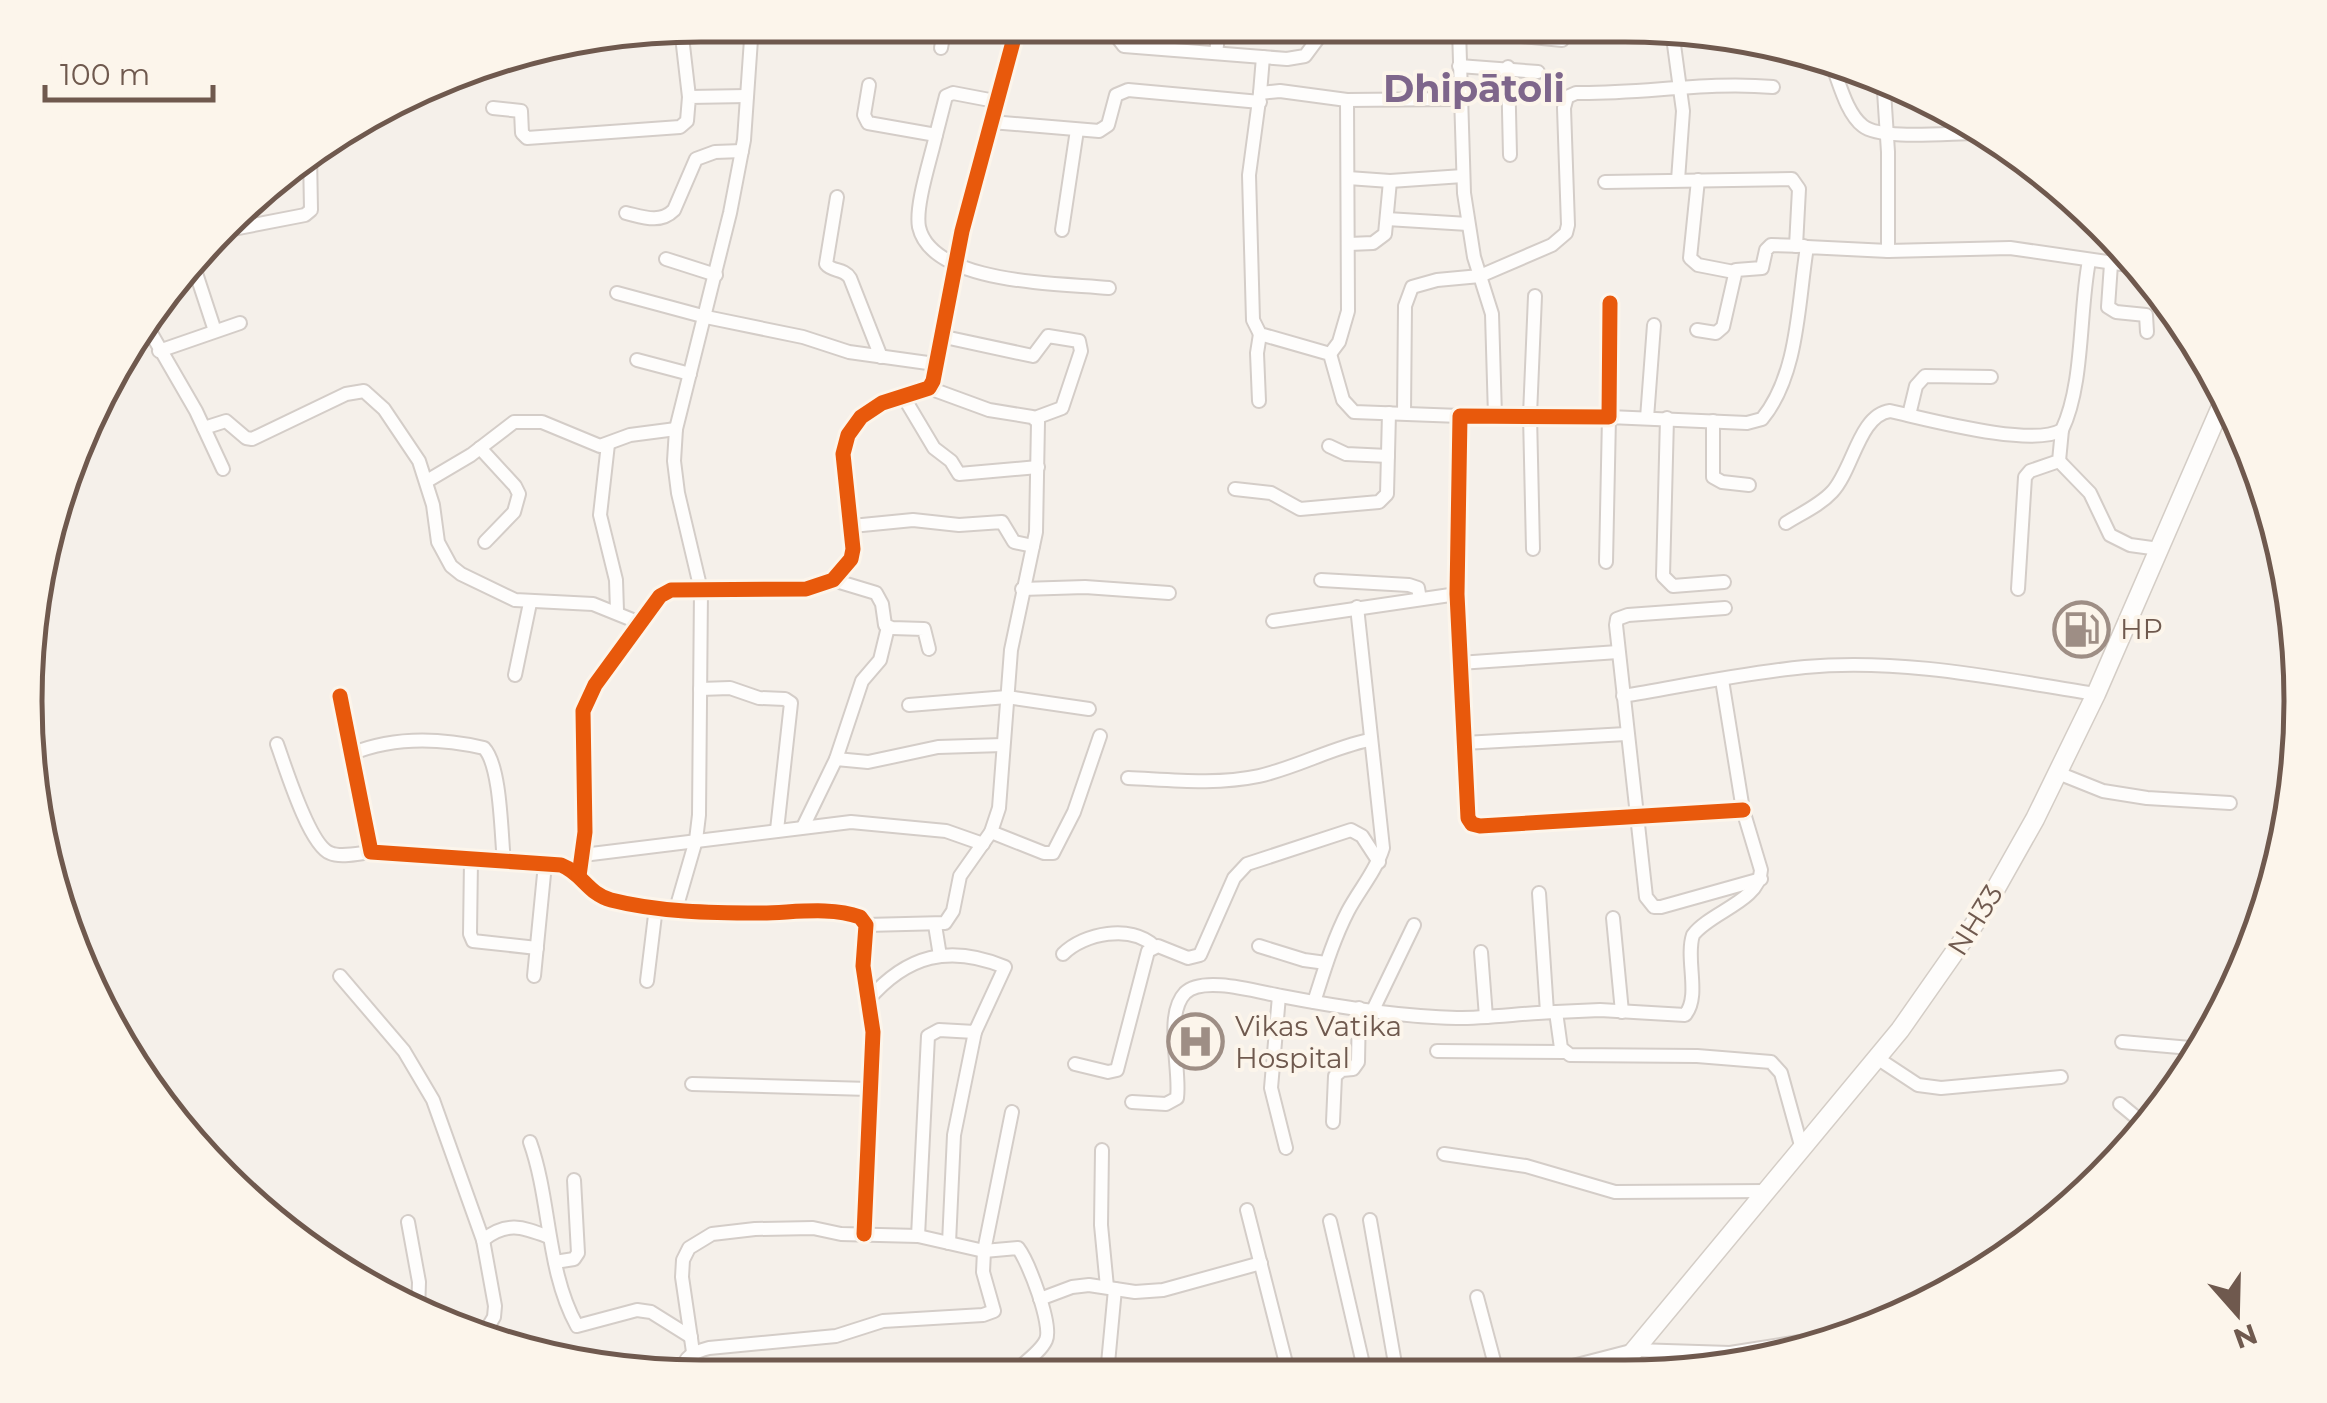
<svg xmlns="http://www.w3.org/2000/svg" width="2327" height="1403" font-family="Montserrat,sans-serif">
<rect width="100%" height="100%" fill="#f5f0ea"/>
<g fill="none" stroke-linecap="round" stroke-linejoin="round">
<defs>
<g id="street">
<polyline points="1118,27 1117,37 1124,46 1287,59 1305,56 1325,29"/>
<polyline points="681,28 689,97"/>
<polyline points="1459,29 1464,193 1474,257 1492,314 1495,416"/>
<polyline points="1459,30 1562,40"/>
<polyline points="1672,30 1683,111 1678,180"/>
<polyline points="941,48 945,26"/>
<polyline points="1216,53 1219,28"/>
<path d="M1831,62C1839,81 1846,113 1863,126C1882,141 1956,132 1982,133"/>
<polyline points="1459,66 1538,72"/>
<polyline points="1508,67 1510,155"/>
<polyline points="1883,76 1888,152 1888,251"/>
<polyline points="869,85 864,115 868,123 936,135 946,96 953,93 995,101"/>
<polyline points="1260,93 1263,57"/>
<polyline points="1459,99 1347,100 1280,91 1260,93 1249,175 1253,320 1260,334 1330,354 1343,400 1354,412 1460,416"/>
<polyline points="493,108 521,111 522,133 527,138 680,127 687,121 689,97 747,96"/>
<polyline points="991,122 1099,131 1108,125 1116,95 1128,90 1260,102"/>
<path d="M936,135C931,158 915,205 919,227C932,285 1062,283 1109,288"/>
<polyline points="1348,178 1390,181 1463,176"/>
<polyline points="1698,180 1690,258 1698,265 1734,272"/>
<polyline points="1605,182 1792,179 1799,189 1796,246"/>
<path d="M837,197L826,264C832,272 844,268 850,278L881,357"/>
<path d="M626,213C643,217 660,224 674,210L696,159L715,152L742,151"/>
<polyline points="1387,219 1468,224"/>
<polyline points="228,230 305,215 311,210 310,154"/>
<polyline points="1062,230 1077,130"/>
<polyline points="1349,244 1373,243 1385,234 1390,181"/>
<polyline points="666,259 716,275"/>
<polyline points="2111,264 2108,307 2116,312 2146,315 2147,332"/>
<polyline points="194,267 215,331"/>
<polyline points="617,293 706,317 803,337 849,352 935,364"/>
<polyline points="1610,303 1609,417 1460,416 1457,594 1468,818 1472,824 1480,826 1743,810"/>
<polyline points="144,321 196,411 223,469"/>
<polyline points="1697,330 1716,333 1723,327 1736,270 1762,268 1766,250 1771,245 1804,246"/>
<polyline points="940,336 1033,356 1048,336 1079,341 1081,351 1062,408 1035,418"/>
<polyline points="159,351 240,323"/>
<polyline points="1330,354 1339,342 1348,311 1347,100"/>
<polyline points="637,360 690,374"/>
<polyline points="903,396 934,448 951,461 959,474 1038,467"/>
<polyline points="1259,401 1257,353 1260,334"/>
<path d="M1404,413L1405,306L1412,287L1437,280L1480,276L1552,245L1566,233L1568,225L1564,108L1567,97L1576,93C1643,94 1707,81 1773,87"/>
<polyline points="1909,415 1916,386 1925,376 1991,377"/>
<polyline points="1647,418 1654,325"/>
<polyline points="1667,418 1663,576 1673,586 1724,582"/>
<polyline points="1713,421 1713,477 1722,482 1749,485"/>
<polyline points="204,428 226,421 246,438 252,439 346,394 364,391 384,409 419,461 433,505 438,542 451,566 461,574 515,600 593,604 640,623"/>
<polyline points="608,444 600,515 616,580 617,611"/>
<polyline points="1329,446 1346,454 1388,456"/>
<polyline points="480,448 515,486 519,494 514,512 485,542"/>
<polyline points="2059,461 2090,493 2110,535 2130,545 2159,549"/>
<polyline points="427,481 471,455 514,422 542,422 600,446 630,435 676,429"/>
<polyline points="1235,489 1271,493 1300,509 1379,502 1387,494 1389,413"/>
<path d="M1786,523C1802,513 1820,505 1832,492C1853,470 1859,415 1890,411C1927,419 2032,448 2062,430C2084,384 2079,312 2089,261"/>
<polyline points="852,526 913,520 959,525 1002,522 1014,542 1033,546"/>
<polyline points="1533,549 1530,415 1535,296"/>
<path d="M1606,562L1609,417L1747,423L1762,419C1799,374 1798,301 1807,247L1888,251L2010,248L2142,267"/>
<polyline points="833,580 876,593 882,604 885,625 892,628 924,629 929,649"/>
<polyline points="1321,580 1409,585 1418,588 1420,599"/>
<polyline points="1022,589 1085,587 1169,593"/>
<polyline points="2018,589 2025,477 2030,471 2059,461 2062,430"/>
<polyline points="1725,608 1628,615 1617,619 1616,625 1646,897 1654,907 1661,907 1761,879"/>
<polyline points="1273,621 1457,594"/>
<polyline points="1459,663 1618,652"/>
<polyline points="515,675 530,603"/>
<polyline points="700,689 730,688 759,698 785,699 791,703 777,830"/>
<path d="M340,696L371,852L561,865C582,873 588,894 611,900C658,912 711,913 759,913C791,913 830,906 860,917L866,925L863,966L873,1032L864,1234"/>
<path d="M1623,696C1683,686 1744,673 1805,667C1903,658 2000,679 2096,694"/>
<polyline points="909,705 1007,697 1089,709"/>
<polyline points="1464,743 1626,734"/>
<path d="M277,744C285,766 309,845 330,853C341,858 360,853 371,852"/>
<path d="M351,754C392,737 440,738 484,748C501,766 501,834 504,862"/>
<polyline points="836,759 868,762 938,747 1003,745"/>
<polyline points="2058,773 2103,791 2147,798 2230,803"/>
<path d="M1128,778C1172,780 1216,785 1259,776C1298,767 1331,748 1369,740"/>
<polyline points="803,827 836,759 862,681 880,660 888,627"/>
<polyline points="991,832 1044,853 1053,853 1074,812 1100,736"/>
<polyline points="583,855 851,822 946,831 983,844"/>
<polyline points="471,860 470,934 473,941 537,948"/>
<polyline points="579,876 585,832 583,711 595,685 660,596 671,590 806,589 833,580 851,559 853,549 843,454 848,435 861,417 882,403 929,388 933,381 962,231 1017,27"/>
<polyline points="1539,893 1547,1012"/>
<polyline points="676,909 696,840 699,815 701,590 678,493 674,461 676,429 730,213 744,140 752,25"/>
<polyline points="1613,918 1622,1012"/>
<polyline points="866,925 945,923 953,911 960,876 991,832 999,808 1011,650 1036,532 1038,422 1032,417 989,410 929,388"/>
<polyline points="935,925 940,956"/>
<polyline points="1259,946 1304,960 1326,963"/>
<polyline points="2252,949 2286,837"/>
<polyline points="1481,952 1486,1017"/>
<path d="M1063,954C1084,933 1131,924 1154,946"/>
<polyline points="340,976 404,1051 433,1100 483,1240 495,1306 494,1317 482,1337"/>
<polyline points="534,976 545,864"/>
<polyline points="647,981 656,907"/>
<polyline points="1279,996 1271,1088 1286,1148"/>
<path d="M868,1000C907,955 949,944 1005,967L975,1032L939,1030L928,1036L918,1236"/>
<path d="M1314,1002C1324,971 1333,940 1348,911C1359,890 1376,871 1383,848L1357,607"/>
<polyline points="1373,1010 1414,925"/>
<path d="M1556,1012L1600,1010L1685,1015C1701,996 1685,959 1693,935C1710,912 1760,901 1761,870L1743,810L1722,680"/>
<polyline points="119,1036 147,1085"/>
<polyline points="2122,1042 2202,1049"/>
<polyline points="1437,1051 1565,1052"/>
<polyline points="1877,1058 1918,1085 1941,1088 2061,1077"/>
<polyline points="1075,1064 1108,1072 1117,1070 1148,951 1158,946 1188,958 1200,955 1234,878 1247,864 1351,830 1362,836 1379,862"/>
<polyline points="692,1084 869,1089"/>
<path d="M1132,1102L1166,1104L1177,1098C1181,1070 1164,1015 1185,993C1203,975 1258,992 1281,996C1338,1007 1399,1017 1457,1018C1490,1018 1523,1013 1556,1012L1561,1048L1570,1055L1697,1056L1771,1062L1781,1073L1802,1149"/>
<polyline points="2120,1104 2149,1128"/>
<polyline points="1333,1122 1335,1076 1342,1070 1353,1069 1358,1062 1359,1008"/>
<path d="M530,1142C551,1201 546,1270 577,1326L637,1310L651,1312L691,1337"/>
<polyline points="1102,1150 1101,1225 1107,1287"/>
<polyline points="1444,1154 1526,1166 1615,1192 1768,1191"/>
<polyline points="1247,1210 1289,1375"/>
<polyline points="1370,1220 1397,1375"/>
<polyline points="1330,1221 1363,1364 1371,1375"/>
<polyline points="408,1222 419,1282 418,1313"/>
<path d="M483,1240C507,1221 522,1227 549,1237"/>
<polyline points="949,1243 954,1135 975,1032"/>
<polyline points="555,1262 574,1259 578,1253 574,1180"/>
<polyline points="1477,1297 1498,1376"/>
<polyline points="1040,1299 1072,1287 1089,1285 1135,1292 1163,1290 1261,1263"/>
<path d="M693,1352L682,1277L683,1260L689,1248L712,1234L755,1229L813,1228L841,1234L918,1236L984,1251L1018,1248C1028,1261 1053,1325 1046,1340C1040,1353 1022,1364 1012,1374"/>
<path d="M681,1373C684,1356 694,1352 709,1348L836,1336L883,1321L983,1315L994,1311L983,1272L984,1251L1012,1112"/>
<polyline points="1107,1374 1115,1289"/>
<polyline points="1534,1376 1635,1350 1730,1353 1837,1336"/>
</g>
<polyline id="secondary" points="1613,1376 1900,1030 1982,913 2035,819 2096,694 2226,395"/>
</defs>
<use href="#street" stroke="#d4cdc8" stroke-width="16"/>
<use href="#secondary" stroke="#d4cdc6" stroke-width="21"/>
<use href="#street" stroke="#fefdfc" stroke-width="12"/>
<use href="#secondary" stroke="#fefdfc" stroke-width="18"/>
<defs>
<g id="cycleway">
<polyline points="1610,303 1609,417 1460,416 1457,594 1468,818 1472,824 1480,826 1743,810"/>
<path d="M340,696L371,852L561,865C582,873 588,894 611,900C658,912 711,913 759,913C791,913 830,906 860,917L866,925L863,966L873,1032L864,1234"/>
<polyline points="579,876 585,832 583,711 595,685 660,596 671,590 806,589 833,580 851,559 853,549 843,454 848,435 861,417 882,403 929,388 933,381 962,231 1017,27"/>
</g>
</defs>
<use href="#cycleway" stroke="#fcf5eb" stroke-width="21"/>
<use href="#cycleway" stroke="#e8590c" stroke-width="15"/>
</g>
<defs>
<symbol id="fuel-ring" viewBox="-11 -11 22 22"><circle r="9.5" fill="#fcf5eb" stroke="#9e8e85" stroke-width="1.5"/><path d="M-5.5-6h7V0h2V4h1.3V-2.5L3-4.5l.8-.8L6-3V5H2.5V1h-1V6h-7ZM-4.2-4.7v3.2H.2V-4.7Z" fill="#9e8e85"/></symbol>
<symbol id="hospital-ring" viewBox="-11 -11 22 22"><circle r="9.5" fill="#fcf5eb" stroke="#9e8e85" stroke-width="1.5"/><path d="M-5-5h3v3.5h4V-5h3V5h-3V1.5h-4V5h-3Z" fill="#9e8e85"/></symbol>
</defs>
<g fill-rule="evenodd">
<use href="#fuel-ring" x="2050" y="598" width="63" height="63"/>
<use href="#hospital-ring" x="1164" y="1010" width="63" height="63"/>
</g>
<g text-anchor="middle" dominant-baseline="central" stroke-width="8" stroke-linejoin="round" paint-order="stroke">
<g font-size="28" fill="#6f594e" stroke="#fcf5eb" text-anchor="start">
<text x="2120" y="629">HP</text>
<text x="1235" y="1026">Vikas Vatika<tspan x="1235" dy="32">Hospital</tspan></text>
</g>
<g font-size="28" fill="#6f594e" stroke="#fcf5eb">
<text transform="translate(1975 920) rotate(-58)">NH33</text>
</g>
<g font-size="38" font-weight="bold" fill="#7e668b" stroke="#fcf5eb">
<text x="1474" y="88">Dhipātoli</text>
</g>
</g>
<path d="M0 0H2327V1403H0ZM701 42H1625A659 659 0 0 1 2284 701V701A659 659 0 0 1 1625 1360H701A659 659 0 0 1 42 701V701A659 659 0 0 1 701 42Z" fill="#fcf5eb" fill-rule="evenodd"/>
<path fill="none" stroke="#6f594e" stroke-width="5" d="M701 42H1625A659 659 0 0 1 2284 701V701A659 659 0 0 1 1625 1360H701A659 659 0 0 1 42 701V701A659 659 0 0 1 701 42Z"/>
<g transform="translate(2237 1313) rotate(160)" stroke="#fcf5eb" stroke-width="8" paint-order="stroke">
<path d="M0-8L18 38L0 25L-18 38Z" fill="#6f594e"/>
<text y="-15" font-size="28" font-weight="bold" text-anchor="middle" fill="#6f594e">N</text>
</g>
<path d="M45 85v15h168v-15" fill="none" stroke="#6f594e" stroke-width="5"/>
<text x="60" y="85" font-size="30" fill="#6f594e" stroke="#fcf5eb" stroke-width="8" paint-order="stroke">100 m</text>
</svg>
